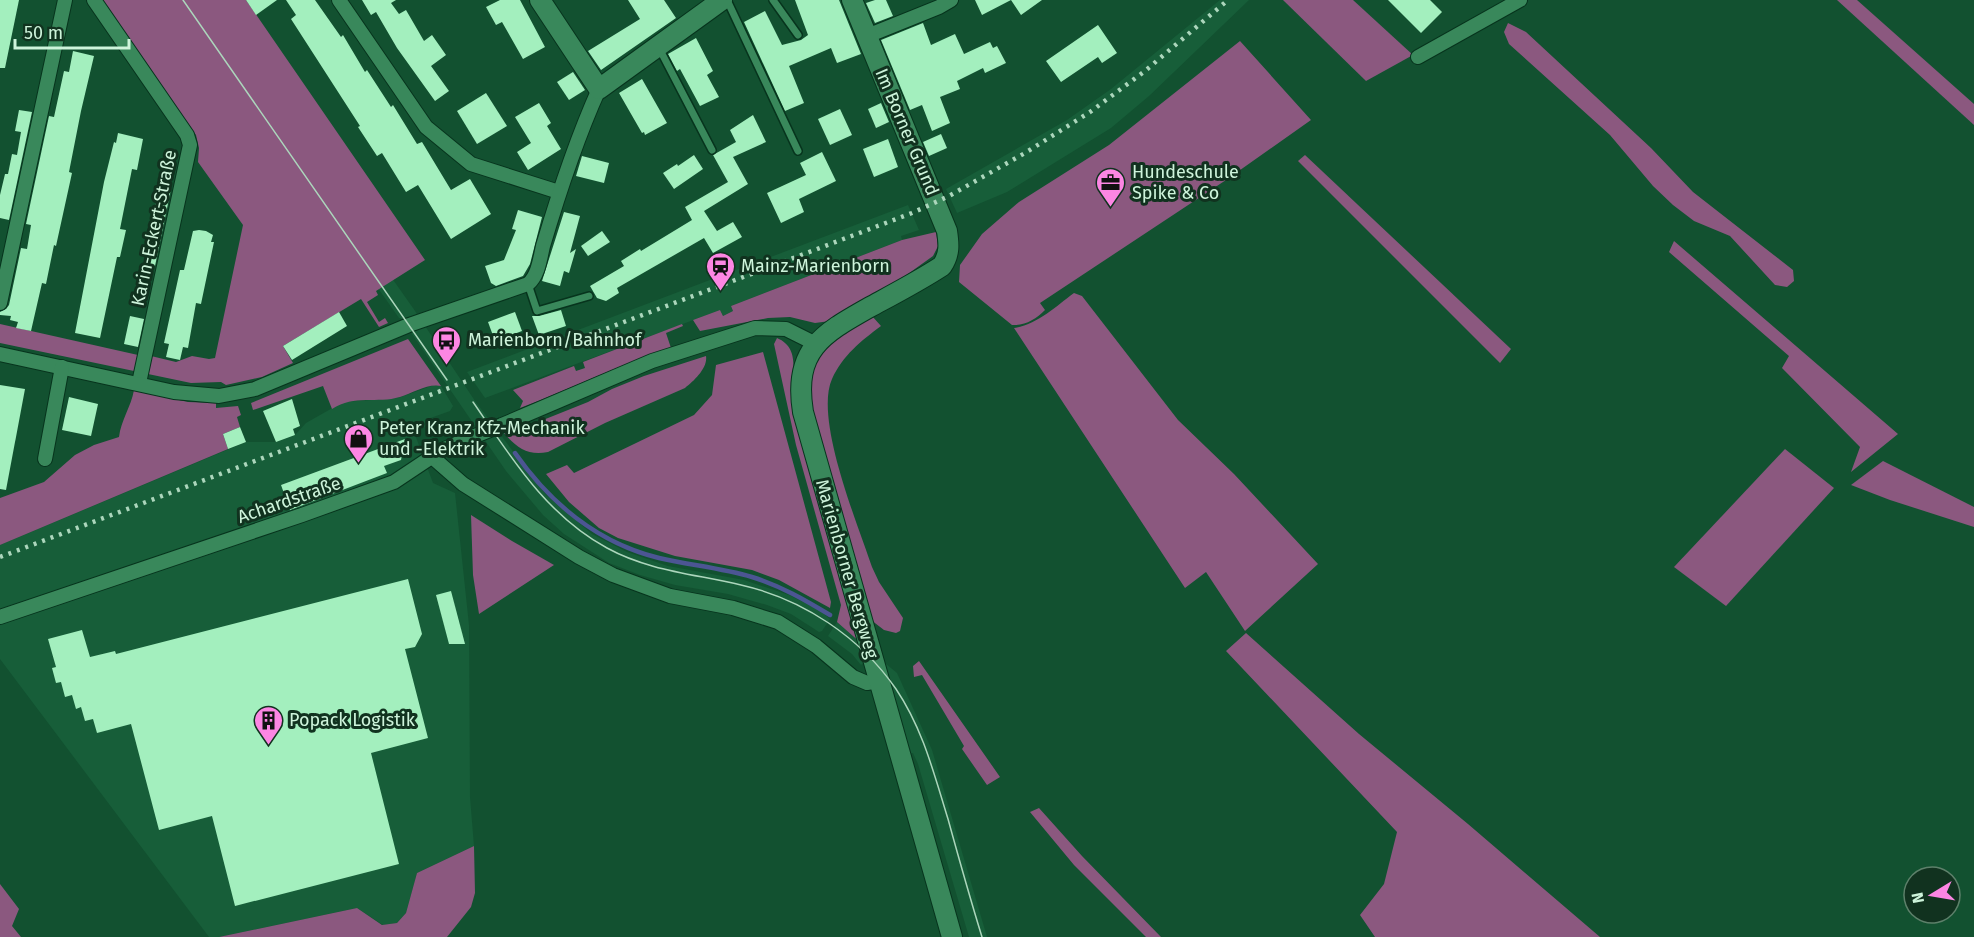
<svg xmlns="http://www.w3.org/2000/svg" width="1974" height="937" font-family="'Fira Sans',sans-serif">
<rect width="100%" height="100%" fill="#125130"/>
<g fill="#175e39">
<polygon points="1220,0 1249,0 1149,96 1111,128 1007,192 957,213 946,189 1067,120 1111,89"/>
<polygon points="305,155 413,308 475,401 546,495 592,534 627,552 668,566 744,580 789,595 819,610 830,619 822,631 819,632 791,614 767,605 728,594 675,585 640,575 609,563 564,534 543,515 506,471 414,337 401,318 399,318 349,247"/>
<polygon points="908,205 919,230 901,236 902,240 731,306 733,311 723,316 720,310 485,398 467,372"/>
<polygon points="434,385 441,386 453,406 450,411 425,420 426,426 414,432 433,483 455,493 469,625 470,797 474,846 417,873 406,913 397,923 383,925 357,908 219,937 209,937 0,659 0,545 246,442 276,442 295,435 306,423 343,402 398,398"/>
<polygon points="837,622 862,644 864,662 861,665 852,654 828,636"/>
<polygon points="880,659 897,673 932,750 987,937 969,937 918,764 913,753 908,754"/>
</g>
<g fill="#8b587f">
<polygon points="101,0 246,0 425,260 376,291 378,295 367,302 379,322 385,318 388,323 379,327 361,299 283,346 293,363 262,377 226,385 221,382 191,383 148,374 147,369 151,356 176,362 192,356 209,359 215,358 243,225 198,162 199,148 196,135"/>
<polygon points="1283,0 1353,0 1413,55 1366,81"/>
<polygon points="1837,0 1857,0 1974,104 1974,125"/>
<polygon points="1508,23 1526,32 1651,148 1693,192 1793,270 1794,281 1787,287 1775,285 1730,236 1694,221 1673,205 1653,186 1610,135 1509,44 1504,32"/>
<path d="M1240,41L1311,120L1226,180L1040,303L1045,310C1036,319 1025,326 1012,325L959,282L960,265L982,234L1019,202L1109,145Z"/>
<polygon points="1305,155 1511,349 1500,363 1298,161"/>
<polygon points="936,232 938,246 933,256 880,294 830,321 815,323 790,317 768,318 700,331 693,320 720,310 723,316 733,311 731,306 902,240"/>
<polygon points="1674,241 1898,434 1851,472 1860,447 1782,368 1789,356 1669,252"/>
<path d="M1074,293L1082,296L1178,420L1234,474L1318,564L1245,631L1206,572L1185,588L1014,328C1038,324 1055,307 1074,293Z"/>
<path d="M872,316L881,326C861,341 843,355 832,379C814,419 858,525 872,567L879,582L903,618L900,631L896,633L884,630L871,620L811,419L809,380L818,357L831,341Z"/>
<polygon points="0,324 138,355 134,371 0,343"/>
<path d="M682,324L683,326L666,333L671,348C619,365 570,389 520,408L523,401L513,390L574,366L576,371L585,368L583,362Z"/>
<path d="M777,338C803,349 790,378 792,399L862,644L837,622L841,605L796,445L774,344Z"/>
<path d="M408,339L441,386C428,383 413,393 400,397C377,404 355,394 332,409L323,386L253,410L251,403Z"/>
<polygon points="763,352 831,602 830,608 779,580 752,570 675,556 618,538 599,528 569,502 546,474 567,465 574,473 694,415 712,395 716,365"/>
<path d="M706,356C708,368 694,381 685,388L605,423L548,452C528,456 517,448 504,433L508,434L588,402L612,389L644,376Z"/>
<path d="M134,390L188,402L216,403V408L238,406L241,415L237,417L240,427L223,434L228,449L0,545V498L44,482L75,455L94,445L119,437C121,420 131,407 134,390Z"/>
<polygon points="1785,449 1834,488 1726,606 1674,567"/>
<polygon points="1883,461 1974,507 1974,527 1890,500 1851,485"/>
<polygon points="471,515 512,541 554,565 479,614 473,575"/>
<polygon points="1246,633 1359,734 1468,824 1600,937 1375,937 1360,915 1384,884 1397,832 1226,651"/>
<polygon points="919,661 1000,777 987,785 962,749 964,746 922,675 914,677 913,666"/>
<polygon points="1039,808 1082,856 1161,937 1146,937 1074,865 1030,812"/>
<polygon points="474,846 475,893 471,907 447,937 219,937 357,908 382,925 397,923 406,913 417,873"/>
<polygon points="0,884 19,909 12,926 21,937 0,937"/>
</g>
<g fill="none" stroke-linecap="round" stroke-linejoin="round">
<path stroke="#4c5593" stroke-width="4.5" d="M515,453C550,503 598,543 659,558C689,565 722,568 752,577C781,586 805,600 830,615"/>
</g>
<g fill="#a3efbe">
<polygon points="0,0 19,0 5,68 0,68"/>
<polygon points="246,0 277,0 256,15"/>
<polygon points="286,0 315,0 341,37 343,35 365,72 367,70 391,107 393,105 417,144 422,142 451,190 470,179 491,214 451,239 418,185 406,192 382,153 377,156 358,127 360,126 291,19 296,15"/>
<polygon points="362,0 396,0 391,3 399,14 406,10 424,41 432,35 446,55 431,66 449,91 435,101 397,48 376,12 371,15"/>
<polygon points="500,0 520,0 545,47 523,59 502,22 496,25 486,7"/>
<polygon points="628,0 664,0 676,18 601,70 588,51 640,19"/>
<polygon points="795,0 839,0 861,54 837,63 831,48 789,66 804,103 785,111 744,22 765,11 782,45 801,40 808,35"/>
<polygon points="875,0 886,0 893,16 875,23 866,3"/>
<polygon points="975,0 1042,0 1021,15 1011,0 982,15"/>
<polygon points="1388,0 1430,0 1442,12 1421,33"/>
<polygon points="923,23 931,45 955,34 964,54 990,42 993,48 997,46 1006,63 985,73 983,68 957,81 960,89 940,97 950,123 932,131 922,105 910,110 881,40"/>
<polygon points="1098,25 1117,53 1102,63 1098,57 1061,82 1046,61"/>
<polygon points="696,38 713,71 707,75 719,97 700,106 680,69 677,71 668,54"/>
<polygon points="73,51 94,56 81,111 69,172 72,173 56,246 54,245 46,284 42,283 31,331 16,328 18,322 10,320 11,316 0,315 0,312 6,309 9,305 21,248 27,249 31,225 26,224 49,116 54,117 64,71 69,72"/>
<polygon points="573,72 585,90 569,100 557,82"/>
<polygon points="642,79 667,123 645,135 644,132 642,133 619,93"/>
<polygon points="486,93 507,126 477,144 457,111"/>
<polygon points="539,103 551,123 547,126 561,149 528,170 517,152 531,143 515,117"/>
<polygon points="881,103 889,122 876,128 868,109"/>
<polygon points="840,109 852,135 830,145 818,119"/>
<polygon points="19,110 32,112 9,220 0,218 0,195 5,174 8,174 12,154 17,155 21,132 15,131"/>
<polygon points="753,115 766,142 733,157 748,184 704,211 717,231 733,222 742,237 713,253 704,238 617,288 619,293 606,301 597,298 590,286 624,266 621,261 640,249 641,251 692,220 685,207 728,182 713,155 736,142 730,130"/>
<polygon points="118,133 143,139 137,170 132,169 120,229 126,230 120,257 117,257 100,338 75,333 104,182 114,142 116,143"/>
<polygon points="941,134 947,148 929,156 923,142"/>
<polygon points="888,139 898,167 874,177 863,149"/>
<polygon points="822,152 836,181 799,199 804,212 781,223 767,193 806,175 800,163"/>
<polygon points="694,155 703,169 674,189 663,173 677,164 678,166"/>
<polygon points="582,156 609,163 604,183 576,176"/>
<polygon points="162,187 171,189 155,266 145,264 156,203 159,203"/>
<polygon points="518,210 542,217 530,264 523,276 496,286 491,283 485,266 504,260 516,230 512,229"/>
<polygon points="564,212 580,216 570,253 576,249 569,273 564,271 560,286 542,281"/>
<polygon points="199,230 206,231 213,235 211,242 214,242 201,304 196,303 188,348 183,347 180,360 166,357 169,344 164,343 180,270 184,270 193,231"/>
<polygon points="602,231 610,242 588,256 581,246"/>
<polygon points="561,310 566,326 539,335 532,316 539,316"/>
<polygon points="339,312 347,326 292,360 283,346"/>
<polygon points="515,312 522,331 495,341 488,322"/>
<polygon points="130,316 144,319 138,347 124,344"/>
<polygon points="0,385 25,389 6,490 0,489"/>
<polygon points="69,397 98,404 91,436 62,430"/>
<polygon points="292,399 300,426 293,429 295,435 276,442 263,411"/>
<polygon points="240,427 246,442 228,449 223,434"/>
<polygon points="405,439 401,460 384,466 387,473 290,510 281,485"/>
<polygon points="408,579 422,634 415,647 405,649 428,738 371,753 399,864 235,906 212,816 159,830 131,724 97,733 93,719 85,721 81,707 76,709 72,695 65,697 61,682 56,683 52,668 56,667 48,639 82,630 90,657 115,651 116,654"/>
<polygon points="451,591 465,644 449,644 436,595"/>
</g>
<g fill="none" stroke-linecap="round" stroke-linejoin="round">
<defs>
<g id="lane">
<polyline points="727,0 798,151"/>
<polyline points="773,0 798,35"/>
<polyline points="659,48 712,150"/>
<polyline points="528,284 537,311 589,296"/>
</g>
<g id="street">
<polyline points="94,0 187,135 190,145 139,383"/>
<polyline points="339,0 426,127 471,164 559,192"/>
<polyline points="867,36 939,7 951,0"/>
<polyline points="1418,57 1520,0"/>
<polyline points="0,303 65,0"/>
<path d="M0,354L174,392L219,396L255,389L409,325L528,284C538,276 540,259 543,246C559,192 576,140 599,89"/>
<polyline points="502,425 652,361 755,328 786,329 816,344"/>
<polyline points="431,456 463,484 579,557 613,575 670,596 733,608 778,622 816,646 853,677 867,683 879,681"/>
<polyline points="45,459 62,367"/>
<polyline points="0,617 302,515 394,482 442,450 475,436"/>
</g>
<g id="secondary">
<polyline points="540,0 599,89 722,0"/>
<path d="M852,0L947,231C949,244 950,254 942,266C919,281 894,294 870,307C822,334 793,350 803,412L952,937"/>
</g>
</defs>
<use href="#lane" stroke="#07341d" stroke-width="10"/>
<use href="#street" stroke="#07341d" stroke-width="16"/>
<use href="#secondary" stroke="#07341d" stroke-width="22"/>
<use href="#lane" stroke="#39885b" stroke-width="7"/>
<use href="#street" stroke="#39885b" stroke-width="14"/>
<use href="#secondary" stroke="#39885b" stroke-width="20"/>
<g stroke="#acd6bc" stroke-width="1.5">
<polyline points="183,0 447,380"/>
<path d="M473,402C511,457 546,515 607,548C649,571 695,574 741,585C803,599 860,637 896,689C923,729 934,774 948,819C959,859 970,898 982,937"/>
</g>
<polyline stroke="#acd6bc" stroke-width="4.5" stroke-dasharray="3 6" stroke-linecap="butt" points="0,557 746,276 912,213 949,196 1025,153 1090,112 1145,71 1228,0"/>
<defs>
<polyline id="street-bridge" points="475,436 502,425"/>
</defs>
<use href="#street-bridge" stroke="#07341d" stroke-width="16" stroke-linecap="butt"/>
<use href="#street-bridge" stroke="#39885b" stroke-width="14"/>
</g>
<defs>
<symbol id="office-pin" viewBox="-11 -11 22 30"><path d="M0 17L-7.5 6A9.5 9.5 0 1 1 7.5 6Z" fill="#fc86e3" stroke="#11321f"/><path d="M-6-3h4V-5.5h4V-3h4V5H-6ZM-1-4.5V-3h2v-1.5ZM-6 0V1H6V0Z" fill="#111"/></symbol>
<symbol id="station-pin" viewBox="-11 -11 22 30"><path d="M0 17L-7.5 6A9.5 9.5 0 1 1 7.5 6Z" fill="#fc86e3" stroke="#11321f"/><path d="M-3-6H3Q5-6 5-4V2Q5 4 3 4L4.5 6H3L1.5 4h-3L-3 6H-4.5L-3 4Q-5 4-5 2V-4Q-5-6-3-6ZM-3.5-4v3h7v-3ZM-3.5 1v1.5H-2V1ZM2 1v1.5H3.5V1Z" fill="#111"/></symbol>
<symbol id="bus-pin" viewBox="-11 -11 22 30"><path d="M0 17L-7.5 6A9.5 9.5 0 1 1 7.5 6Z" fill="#fc86e3" stroke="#11321f"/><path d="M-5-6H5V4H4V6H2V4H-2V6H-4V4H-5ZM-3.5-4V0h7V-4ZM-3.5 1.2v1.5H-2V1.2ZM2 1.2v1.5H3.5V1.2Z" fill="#111"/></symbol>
<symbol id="shop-pin" viewBox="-11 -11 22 30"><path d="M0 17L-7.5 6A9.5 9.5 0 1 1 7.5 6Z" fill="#fc86e3" stroke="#11321f"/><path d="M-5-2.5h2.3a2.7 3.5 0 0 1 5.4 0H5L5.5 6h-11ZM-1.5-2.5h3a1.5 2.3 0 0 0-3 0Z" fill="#111"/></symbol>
<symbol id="building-pin" viewBox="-11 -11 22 30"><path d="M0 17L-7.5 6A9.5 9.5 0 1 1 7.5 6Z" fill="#fc86e3" stroke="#11321f"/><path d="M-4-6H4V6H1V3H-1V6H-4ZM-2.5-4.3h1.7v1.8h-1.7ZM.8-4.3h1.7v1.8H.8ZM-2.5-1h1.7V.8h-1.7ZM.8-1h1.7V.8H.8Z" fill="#111"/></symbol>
</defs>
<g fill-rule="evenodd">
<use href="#office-pin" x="1094" y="166" width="33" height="45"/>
<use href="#station-pin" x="704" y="250" width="33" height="45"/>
<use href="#bus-pin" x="430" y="324" width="33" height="45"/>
<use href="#shop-pin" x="342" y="422" width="33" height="45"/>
<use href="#building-pin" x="252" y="704" width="33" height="45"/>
</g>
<g text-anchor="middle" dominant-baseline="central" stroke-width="6" stroke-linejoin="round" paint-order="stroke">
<g font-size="18" fill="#cef4db" stroke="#11321f">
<text transform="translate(907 132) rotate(67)">Im Borner Grund</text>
<text transform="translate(154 228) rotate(-78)">Karin-Eckert-Straße</text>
<text transform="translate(289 500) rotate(-19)">Achardstraße</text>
<text transform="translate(847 569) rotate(74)">Marienborner Bergweg</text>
</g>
<g font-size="18" fill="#cef4db" stroke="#11321f" text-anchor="start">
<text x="1132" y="172">Hundeschule<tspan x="1132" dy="21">Spike &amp; Co</tspan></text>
<text x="741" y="266">Mainz-Marienborn</text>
<text x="468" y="340">Marienborn/Bahnhof</text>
<text x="379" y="428">Peter Kranz Kfz-Mechanik<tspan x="379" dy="21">und -Elektrik</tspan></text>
<text x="289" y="720">Popack Logistik</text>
</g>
</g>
<g transform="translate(1932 895) rotate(259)"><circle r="28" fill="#11321f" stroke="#5d806a" stroke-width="1.5"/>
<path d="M0-4.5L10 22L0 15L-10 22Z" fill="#fc86e3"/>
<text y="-9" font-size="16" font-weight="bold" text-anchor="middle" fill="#cef4db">N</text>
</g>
<path d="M15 39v9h114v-9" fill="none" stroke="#cef4db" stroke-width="3"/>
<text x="24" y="39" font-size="18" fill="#cef4db" stroke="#11321f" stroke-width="4.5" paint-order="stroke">50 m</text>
</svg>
